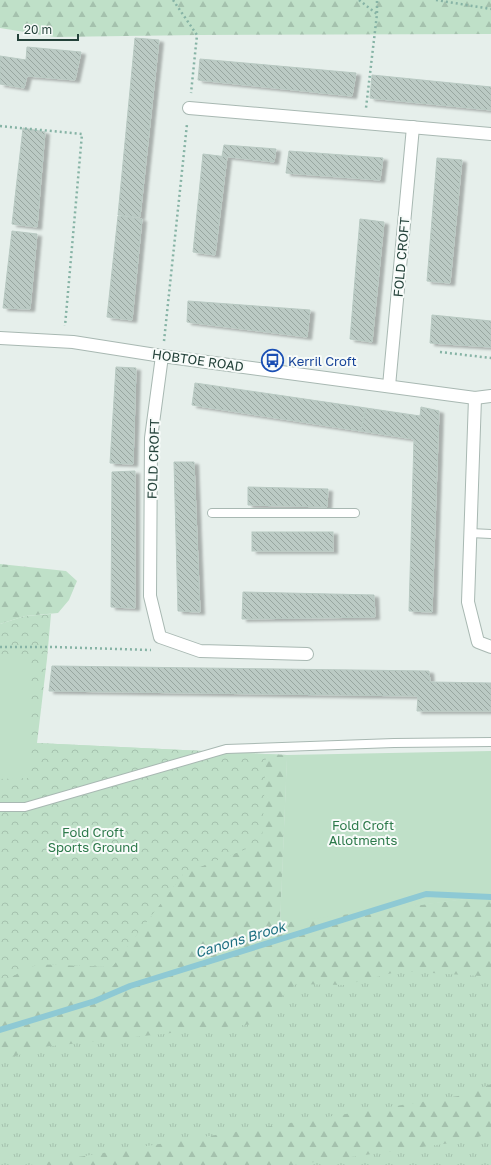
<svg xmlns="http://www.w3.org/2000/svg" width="491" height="1165" font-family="'Golos Text',sans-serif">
<defs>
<pattern id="grass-tufts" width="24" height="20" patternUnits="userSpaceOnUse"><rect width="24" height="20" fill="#bfe0c8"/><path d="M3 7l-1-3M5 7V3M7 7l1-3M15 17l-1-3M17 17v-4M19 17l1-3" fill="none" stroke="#a4c1ad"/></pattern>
<pattern id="forest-firs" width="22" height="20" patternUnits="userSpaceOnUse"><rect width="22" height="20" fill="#bfe0c8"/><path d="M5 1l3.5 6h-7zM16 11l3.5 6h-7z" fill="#a4c1ad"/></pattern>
<pattern id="park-crowns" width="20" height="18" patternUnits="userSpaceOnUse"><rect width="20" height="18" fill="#bfe0c8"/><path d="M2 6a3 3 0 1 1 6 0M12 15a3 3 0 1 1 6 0" fill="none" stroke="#a4c1ad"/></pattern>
<pattern id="building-back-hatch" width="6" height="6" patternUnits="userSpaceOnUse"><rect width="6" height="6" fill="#bbcac4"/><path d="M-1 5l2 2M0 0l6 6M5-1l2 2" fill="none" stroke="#98a6a0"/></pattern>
<filter id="shadow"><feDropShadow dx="4.5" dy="2.5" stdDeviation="1" flood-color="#0004"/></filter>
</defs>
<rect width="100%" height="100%" fill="#e6efeb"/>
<polygon fill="url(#grass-tufts)" points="37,743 287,755 280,922 491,896 491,1165 0,1165 0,783"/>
<g fill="url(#forest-firs)">
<polygon points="0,0 491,0 491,34 197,35 55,37 0,28"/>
<polygon points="0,564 66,571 77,581 69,600 58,613 25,616 0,624"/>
<polygon points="266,754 287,755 280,922 491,896 491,973 481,976 400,971 345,985 296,984 253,1024 43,1047 0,1061 0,982 38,964 112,967 184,873 262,843"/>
<polygon points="491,1084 491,1133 465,1141 293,1165 28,1165 464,1095"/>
</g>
<polygon fill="url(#park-crowns)" points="51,614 47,659 37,743 266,754 262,843 184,873 112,967 38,964 0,982 0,624 25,616"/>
<g fill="#bfe0c8">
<polygon points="0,659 29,659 29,778 0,779"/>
<polygon points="491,751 491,896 280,923 287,755"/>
</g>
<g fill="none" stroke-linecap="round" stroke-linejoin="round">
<polyline stroke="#8ec9d4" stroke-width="6" points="0,1030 95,1001 130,986 426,894 491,897"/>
</g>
<g fill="url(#building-back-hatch)" stroke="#b8c9c2" filter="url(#shadow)">
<polygon points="135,38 159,40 140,217 118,215"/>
<polygon points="27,47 81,52 75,80 27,76 24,88 0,84 0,56 26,60"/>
<polygon points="200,59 356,73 352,96 198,80"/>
<polygon points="372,75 491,87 491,110 370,98"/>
<polygon points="23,128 45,132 37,227 12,224"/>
<polygon points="224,145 276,149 274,162 222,156"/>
<polygon points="289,151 383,158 380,180 286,173"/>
<polygon points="203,154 227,157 215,255 193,252"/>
<polygon points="437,158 462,160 450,283 427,281"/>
<polygon points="118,216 142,219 132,320 107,317"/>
<polygon points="360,219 384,222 372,342 350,339"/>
<polygon points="12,231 37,234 30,309 3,308"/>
<polygon points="188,301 310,310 307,337 187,322"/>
<polygon points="432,315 491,321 491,347 430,343"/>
<polygon points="116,367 136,368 133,464 110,463"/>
<polygon points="195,383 366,408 361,431 192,405"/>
<polygon points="421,407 439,411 432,612 409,611 414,439 361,431 366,408 420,416"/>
<polygon points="174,462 194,462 200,612 178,611"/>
<polygon points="135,471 135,608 111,607 112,472"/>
<polygon points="248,487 328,489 327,507 248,505"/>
<rect x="252" y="532" width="81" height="19"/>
<polygon points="243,592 374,595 375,617 242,619"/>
<polygon points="52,666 429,671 430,682 491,683 491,711 417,711 418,696 49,691"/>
</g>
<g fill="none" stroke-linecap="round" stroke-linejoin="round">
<defs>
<g id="service">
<polyline points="212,513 355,513"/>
<polyline points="470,533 491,534"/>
<polyline points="0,807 25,807 226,749 394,743 491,742"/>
</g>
<g id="minor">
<polyline points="189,108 491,134"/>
<polyline points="0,338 73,342 162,356 475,398 491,396"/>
<polyline points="162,356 151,438 150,596 160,637 200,651 307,654"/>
<polyline points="389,386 413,127"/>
<polyline points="475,398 468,602 478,642 491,647"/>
</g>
</defs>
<use href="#service" stroke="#a8b8b2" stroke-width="10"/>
<use href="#minor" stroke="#a8b8b2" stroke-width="14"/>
<g stroke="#86b3a5" stroke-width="2.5" stroke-dasharray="2 3" stroke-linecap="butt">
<polyline points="173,0 197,35 191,93"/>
<polyline points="359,0 377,14 366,108"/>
<polyline points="436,0 491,9"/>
<polyline points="377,13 377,0"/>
<polyline points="0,126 82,134 65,326"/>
<polyline points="164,341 187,124"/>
<polyline points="440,352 491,358"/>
<polyline points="0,647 53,647 151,650"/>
</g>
<use href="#service" stroke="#fff" stroke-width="8"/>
<use href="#minor" stroke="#fff" stroke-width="12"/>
</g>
<defs>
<symbol id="bus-ring" viewBox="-11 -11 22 22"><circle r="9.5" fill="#f7fbf9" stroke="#1a4fb4" stroke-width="1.5"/><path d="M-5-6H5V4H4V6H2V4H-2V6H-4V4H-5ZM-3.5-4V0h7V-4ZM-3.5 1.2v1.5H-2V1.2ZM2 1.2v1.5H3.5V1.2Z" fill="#1a4fb4"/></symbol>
</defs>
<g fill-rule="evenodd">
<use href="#bus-ring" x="260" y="348" width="25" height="25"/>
</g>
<g text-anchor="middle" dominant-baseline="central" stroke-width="4" stroke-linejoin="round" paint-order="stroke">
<g font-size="13" fill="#24423a" stroke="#f7fbf9">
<text transform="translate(401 257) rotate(-85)">FOLD CROFT</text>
<text transform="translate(198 360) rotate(8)">HOBTOE ROAD</text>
<text transform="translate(153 459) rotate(-88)">FOLD CROFT</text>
</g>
<g font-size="13" fill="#164399" stroke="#f7fbf9" text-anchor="start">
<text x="288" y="361">Kerril Croft</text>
</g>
<g font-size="13" fill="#2d7a4b" stroke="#f7fbf9">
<text x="363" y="825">Fold Croft<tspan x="363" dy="15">Allotments</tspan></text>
<text x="93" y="832">Fold Croft<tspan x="93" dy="15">Sports Ground</tspan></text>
</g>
<g font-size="14" font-style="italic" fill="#1c6f80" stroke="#f7fbf9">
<text transform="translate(240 939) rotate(-17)">Canons Brook</text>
</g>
</g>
<path d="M18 34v6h60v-6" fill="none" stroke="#24423a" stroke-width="2"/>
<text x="24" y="34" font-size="12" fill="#24423a" stroke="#f7fbf9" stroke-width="3" paint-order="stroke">20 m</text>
</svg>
